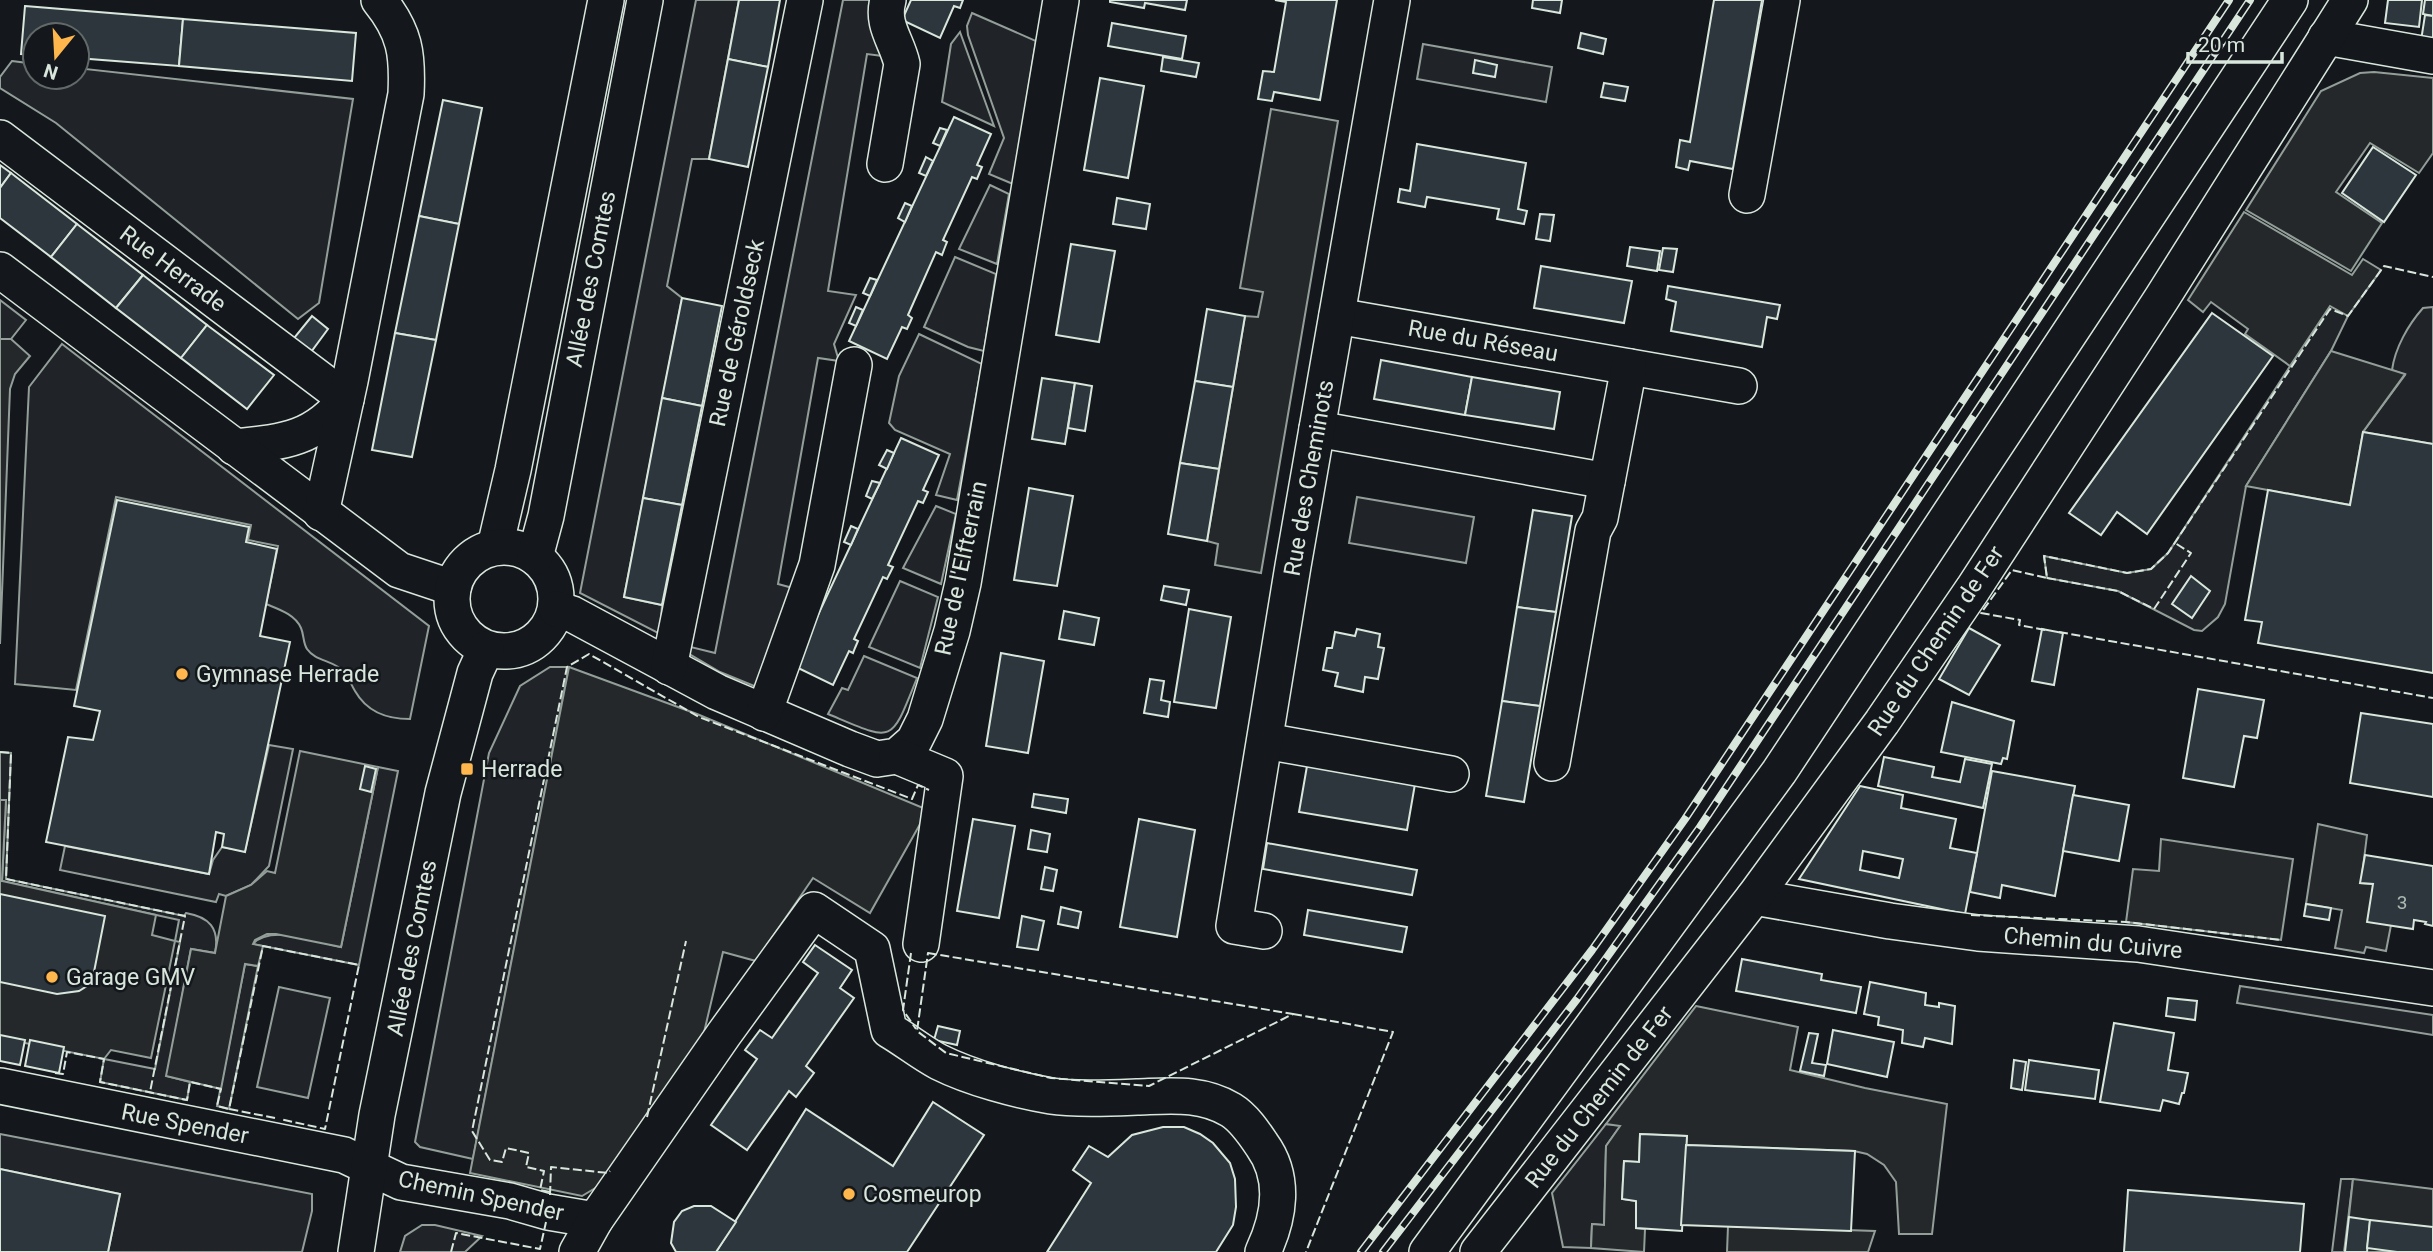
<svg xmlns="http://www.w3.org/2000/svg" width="2433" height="1252" font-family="Roboto,sans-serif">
<rect width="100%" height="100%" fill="#14181c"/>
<g fill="#202428" stroke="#939e99" stroke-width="2">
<polygon points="696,0 739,0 709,159 692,159 667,286 682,298 624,597 662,605 660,634 580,593"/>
<polygon points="843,0 881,0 891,57 867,54 828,291 856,295 834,344 839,361 818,358 778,584 800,590 759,688 720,672 686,652 691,647 715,653"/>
<polygon points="972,13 1036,41 1013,184 989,174 1004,138 968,35 967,26"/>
<polygon points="960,32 994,126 942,102 951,44"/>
<polygon points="1423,44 1552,67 1546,102 1417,79"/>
<polygon points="12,61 35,64 35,77 77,77 77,68 353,99 319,303 298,319 56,123 0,88 0,77"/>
<polygon points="990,185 1009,194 997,264 959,249"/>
<polygon points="955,257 996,274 984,351 968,347 924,327"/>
<polygon points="0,300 26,320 11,339 0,339"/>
<polygon points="2330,305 2348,316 2331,351 2246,486 2225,604 2218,617 2202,631 2194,630 2118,591 2047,578 2044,556 2127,573 2151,569 2168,553"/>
<path d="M2433,307V444L2363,432L2405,375L2392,370C2395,348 2408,325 2423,308Z"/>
<polygon points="919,334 982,364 957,500 936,495 950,454 895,430 889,423 899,376"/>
<path d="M62,344L429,626L410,719C386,719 367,712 355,691C351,685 349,677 344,672C334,660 316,662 307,649C303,643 304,635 301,628C295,614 278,609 266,604L278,546L248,540L251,525L116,497L76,690L15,684L29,387Z"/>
<polygon points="1357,497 1474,517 1466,563 1349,543"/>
<polygon points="936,506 956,514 941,584 903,568"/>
<polygon points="900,581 938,597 920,668 869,647"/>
<path d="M864,656L917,678C890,745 895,742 828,714L842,688L848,690Z"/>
<polygon points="550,667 569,667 473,1159 420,1147 415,1142 489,753 520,686"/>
<polygon points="269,745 293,749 269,866 251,885 226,896 219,894 216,902 60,870 65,846 209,874 213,860 222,847 245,851"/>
<path d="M0,752L11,753L6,879L184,916L186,913C209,917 220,928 215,953L191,949L167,1076L190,1082L187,1100L100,1082L104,1059L155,1069L180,942L175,941L179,920L2,881L6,801L0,800Z"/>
<path d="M378,767L398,771L359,965L253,944C270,924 318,942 341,947Z"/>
<polygon points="245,964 258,966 229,1109 217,1106"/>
<polygon points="2240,986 2433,1015 2433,1035 2237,1003"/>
<polygon points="279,987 330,998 308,1098 257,1087"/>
<polygon points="1606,1124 1621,1125 1606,1146 1604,1225 1592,1224 1591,1248 1563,1247 1552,1193"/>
<polygon points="0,1134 312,1194 312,1211 302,1252 108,1252 120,1194 0,1169"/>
<polygon points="2341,1179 2353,1179 2344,1252 2332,1252"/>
<polygon points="422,1225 435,1225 482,1236 465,1252 400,1252 405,1236"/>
</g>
<g fill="#24282b" stroke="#939e99" stroke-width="2">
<polygon points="2374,72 2433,78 2433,153 2419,173 2370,143 2336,192 2382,223 2351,271 2246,210 2321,91 2360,73"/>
<polygon points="1271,109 1338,121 1261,573 1215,565 1218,544 1207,541 1245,316 1258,317 1263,292 1240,288"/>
<polygon points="2244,212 2352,275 2363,259 2381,270 2348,316 2330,306 2290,366 2245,334 2248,329 2211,302 2203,312 2188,300"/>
<polygon points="0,339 11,339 30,356 15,374 10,389 0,644"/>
<polygon points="2331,351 2405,374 2363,432 2350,505 2246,486"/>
<polygon points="569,667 697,714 928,810 870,913 813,878 756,961 723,952 702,1041 607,1181 582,1196 470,1173"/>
<polygon points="300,751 378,767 341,947 276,934 267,934 255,940 253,944 263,946 258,966 245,964 221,1089 166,1076 191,949 215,953 226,896 251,885 267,871 275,873"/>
<polygon points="0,800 6,800 2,881 156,915 152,935 175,941 151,1058 111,1050 104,1059 0,1038"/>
<polygon points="2318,824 2367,835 2361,883 2373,884 2391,925 2386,951 2366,947 2364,953 2335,948 2342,910 2306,904"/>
<polygon points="2161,839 2293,859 2281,940 2126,922 2133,869 2159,871"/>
<polygon points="1696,1006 1798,1027 1790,1070 1865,1088 1947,1104 1932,1234 1899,1234 1896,1182 1884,1165 1867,1154 1854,1151 1686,1145 1687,1136 1640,1134 1639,1162 1624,1161 1622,1199 1636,1201 1636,1228 1645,1229 1644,1252 1591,1248 1592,1224 1604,1225 1606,1146 1620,1126 1606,1124"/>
<polygon points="2353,1179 2433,1189 2433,1252 2345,1252"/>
<polygon points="1728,1226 1875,1231 1868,1252 1727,1252"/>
</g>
<g fill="#2c363c" stroke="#d8e6dc" stroke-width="2" fill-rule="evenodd">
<polygon points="739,0 780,0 768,67 728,59"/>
<polygon points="911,0 963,0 960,8 954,6 940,38 902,20"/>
<polygon points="1110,0 1187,0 1185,10 1145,3 1144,8 1110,2"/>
<polygon points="1275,0 1337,0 1320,100 1274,92 1272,101 1258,99 1263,71 1274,72 1286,2"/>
<polygon points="1533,0 1562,0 1560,13 1532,8"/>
<polygon points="1714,0 1762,0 1733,169 1690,161 1688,170 1676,167 1680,140 1690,142"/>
<polygon points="2388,0 2422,0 2419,27 2385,23"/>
<polygon points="2425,0 2433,0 2433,16 2423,14"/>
<polygon points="25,6 183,19 179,66 77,58 77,35 35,35 35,55 21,54"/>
<polygon points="2425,15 2433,16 2433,49 2420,47"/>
<polygon points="183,19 356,33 352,81 179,66"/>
<polygon points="1112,23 1186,36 1182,59 1108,46"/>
<polygon points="1581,33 1606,39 1603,54 1578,48"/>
<polygon points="1163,57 1199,63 1196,77 1161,71"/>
<polygon points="728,59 768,67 748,167 709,159"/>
<polygon points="1475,60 1497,65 1495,77 1473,73"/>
<polygon points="1100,78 1144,86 1128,178 1084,170"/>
<polygon points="1604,83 1628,87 1625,101 1601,97"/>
<polygon points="443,100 482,108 459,224 419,216"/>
<polygon points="954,117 991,134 977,165 982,167 977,179 972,177 943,240 947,242 945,247 942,255 936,252 908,315 912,318 907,329 902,327 887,359 849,341"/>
<polygon points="940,128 947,130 940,146 933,143"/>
<polygon points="1417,144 1526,163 1518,209 1527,211 1524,224 1497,219 1499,209 1427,197 1425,207 1398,202 1400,189 1410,191"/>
<polygon points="2373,147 2416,175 2384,222 2342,193"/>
<polygon points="926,157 933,161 926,176 919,173"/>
<polygon points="0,165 11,173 0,188"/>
<polygon points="11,173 77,224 51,257 0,218 0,188"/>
<polygon points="1117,198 1150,204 1146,229 1113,224"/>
<polygon points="905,203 912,206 905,222 898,218"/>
<polygon points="1540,214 1554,215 1550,241 1536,239"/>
<polygon points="419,216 459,224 436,340 395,333"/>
<polygon points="77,224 143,275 116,308 51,257"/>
<polygon points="1071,244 1115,251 1099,342 1056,335"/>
<polygon points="1630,247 1660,251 1657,271 1627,266"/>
<polygon points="1663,248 1677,249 1673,272 1659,270"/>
<polygon points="1541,266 1632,281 1624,323 1534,308"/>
<polygon points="143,275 207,325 181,358 116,308"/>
<polygon points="870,278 877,280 870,296 863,293"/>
<polygon points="1668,286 1780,305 1777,319 1767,317 1762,347 1671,331 1676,302 1666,299"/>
<polygon points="682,298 722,306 702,406 662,398"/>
<polygon points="856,307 863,310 856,326 849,323"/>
<polygon points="1207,309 1245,316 1233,387 1195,381"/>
<polygon points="2212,313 2273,356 2147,534 2117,512 2101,535 2069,513"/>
<polygon points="312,316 328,329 311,352 294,338"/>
<polygon points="207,325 274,375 247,409 181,358"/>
<polygon points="395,333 436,340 412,457 372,450"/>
<polygon points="1381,360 1472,377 1465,415 1374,399"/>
<polygon points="1472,377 1560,392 1554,429 1465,415"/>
<polygon points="1042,378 1075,383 1065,444 1032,439"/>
<polygon points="1195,381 1233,387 1219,469 1180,463"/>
<polygon points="1075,383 1092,386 1085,431 1068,428"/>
<polygon points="662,398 702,406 682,505 643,498"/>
<polygon points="2363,432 2433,444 2433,673 2258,643 2262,622 2245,620 2268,490 2350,505"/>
<polygon points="901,438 939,455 923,490 928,492 923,503 918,501 888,565 893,567 887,579 883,577 854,639 858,641 855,648 853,653 849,651 833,685 794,666"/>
<polygon points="887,450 894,453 887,469 879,465"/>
<polygon points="1180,463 1219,469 1207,541 1168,534"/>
<polygon points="872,481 880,483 872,499 866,496"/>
<polygon points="1029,488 1073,496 1057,586 1014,580"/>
<polygon points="643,498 682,505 662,605 624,597"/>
<polygon points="117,500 249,527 246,542 277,549 260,636 290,642 245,852 222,847 224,834 216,832 209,874 46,842 68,737 93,740 100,711 74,706"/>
<polygon points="1533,510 1572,516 1556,612 1517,607"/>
<polygon points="851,526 858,529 851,545 844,542"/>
<polygon points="2191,576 2210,591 2192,618 2172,604"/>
<polygon points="1164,586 1189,590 1186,605 1161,600"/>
<polygon points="1517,607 1556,612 1540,706 1502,701"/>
<polygon points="1189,609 1231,617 1216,708 1174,702"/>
<polygon points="1064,611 1099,618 1094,645 1059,639"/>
<polygon points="1969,628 2000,645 1969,695 1939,679"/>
<polygon points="1357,629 1380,634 1378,647 1384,648 1378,679 1365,677 1363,692 1335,686 1338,673 1323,670 1327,648 1332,648 1335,632 1355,636"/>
<polygon points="2042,629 2063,633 2054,685 2032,681"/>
<polygon points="1001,653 1044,661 1028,753 986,746"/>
<polygon points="1150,679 1164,681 1161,700 1170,702 1168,717 1144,713"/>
<polygon points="2198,689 2264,700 2257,738 2244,736 2234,787 2183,778"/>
<polygon points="1502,701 1540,706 1524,802 1486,796"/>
<polygon points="1952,702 2014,721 2007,759 2003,758 2001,764 1941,752"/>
<polygon points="2361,713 2433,724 2433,797 2350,783"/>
<polygon points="1884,757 1934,767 1932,777 1960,782 1965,759 1992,764 1983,808 1878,786"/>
<polygon points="365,766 376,769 371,792 360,789"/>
<polygon points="1307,766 1415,784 1407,830 1299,812"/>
<polygon points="1992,771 2075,786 2055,896 2002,885 2000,898 1970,892"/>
<path d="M1860,786L1903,795L1901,808L1956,819L1950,848L1977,853L1965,914L1799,879ZM1863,851L1903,859L1899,878L1860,870Z"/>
<polygon points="1034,794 1068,799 1066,813 1032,807"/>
<polygon points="2073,795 2129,805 2119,861 2063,851"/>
<polygon points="973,819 1015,826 999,918 957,911"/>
<polygon points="1139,819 1195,830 1177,937 1120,927"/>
<polygon points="1031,830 1050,834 1047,852 1028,849"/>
<polygon points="1267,843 1417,870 1412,895 1263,869"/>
<polygon points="2365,855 2433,866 2433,926 2425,924 2426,922 2414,920 2413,929 2367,922 2373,884 2360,883"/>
<polygon points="1045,867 1057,870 1053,891 1041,889"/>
<polygon points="0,894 105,916 93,977 87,986 79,991 57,994 0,982"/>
<polygon points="2306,904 2331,908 2329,920 2304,916"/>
<polygon points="1061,907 1081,912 1078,928 1058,924"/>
<polygon points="1308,910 1407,927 1402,952 1304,935"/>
<polygon points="1022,916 1044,921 1038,950 1017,947"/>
<polygon points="815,945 852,970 840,988 854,998 806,1066 814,1073 796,1097 789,1091 747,1150 711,1125 757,1059 745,1050 760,1030 772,1038 818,973 803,962"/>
<polygon points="1742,959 1822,974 1821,980 1861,987 1856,1013 1736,991"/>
<polygon points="1870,982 1926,993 1925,1005 1939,1007 1939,1003 1955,1006 1952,1044 1925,1038 1923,1047 1902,1043 1903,1030 1878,1025 1879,1017 1864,1014"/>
<polygon points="2168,998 2197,1001 2195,1020 2166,1016"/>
<polygon points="2114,1023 2174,1033 2168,1070 2188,1073 2184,1093 2182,1093 2179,1104 2163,1100 2160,1111 2100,1102"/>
<polygon points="938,1026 960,1031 957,1045 934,1040"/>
<polygon points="1833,1030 1894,1042 1887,1077 1827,1064"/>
<polygon points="1809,1033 1818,1034 1812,1063 1826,1065 1824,1076 1800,1071"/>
<polygon points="0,1035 25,1040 20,1065 0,1061"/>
<polygon points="30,1040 64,1047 59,1073 25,1066"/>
<polygon points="2014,1060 2026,1062 2022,1090 2011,1088"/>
<polygon points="2029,1060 2099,1070 2095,1099 2025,1090"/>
<polygon points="933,1102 984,1135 907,1252 716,1252 806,1109 893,1166"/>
<polygon points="1163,1127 1184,1127 1200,1134 1213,1143 1230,1163 1235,1179 1236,1207 1233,1225 1216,1252 1047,1252 1091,1183 1073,1170 1089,1146 1108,1157 1132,1135"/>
<polygon points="1640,1134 1687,1136 1682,1231 1636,1228 1636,1201 1622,1199 1624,1161 1639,1162"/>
<polygon points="1686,1145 1855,1151 1851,1231 1681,1225"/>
<polygon points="0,1169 120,1194 108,1252 0,1252"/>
<polygon points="2128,1190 2304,1204 2300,1252 2124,1252"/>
<polygon points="694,1206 711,1206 736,1222 716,1252 676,1252 671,1243 674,1222 682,1211"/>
<polygon points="2349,1217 2370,1220 2367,1252 2345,1252"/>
<polygon points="2370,1220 2433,1227 2433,1252 2397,1252 2367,1248"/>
</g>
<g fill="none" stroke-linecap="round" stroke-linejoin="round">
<defs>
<g id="minor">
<polyline points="2326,37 2433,56"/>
<path d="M0,138L346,399C314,440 283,442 234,447"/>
<path d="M885,164L902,64C897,41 881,25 888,0"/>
<polyline points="1747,195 1782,0"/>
<polyline points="0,270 399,570 453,588"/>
<polyline points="1337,316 1739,386"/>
<polyline points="1317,429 1607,481"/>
<path d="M321,513L350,381L406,94C408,54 405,32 379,0"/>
<polyline points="495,547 513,470 606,0"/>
<circle cx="504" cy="599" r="52"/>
<polyline points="535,557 546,516 645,0"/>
<polyline points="556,609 572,614 717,692 850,749 877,759 897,756 914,741 925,719 952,631 963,583 1061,0"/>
<polyline points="669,667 805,0"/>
<polyline points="764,713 817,565 854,365"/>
<polyline points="1265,741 1451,774"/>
<polyline points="897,756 945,776 921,944"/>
<polyline points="1552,763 1593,531 1600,518 1629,367"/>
<polyline points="1754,897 1890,921 1978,933 2138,944 2433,988"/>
<polyline points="1264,931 1234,926 1293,566 1392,0"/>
<polyline points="0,1086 344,1155 401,1182 510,1201 548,1212 595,1220"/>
<polyline points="356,1252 377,1115 443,793 475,673 486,649"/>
<path d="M577,1252L595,1220L724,1034L814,910L872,949L889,1030C906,1040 922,1053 939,1062C971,1078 1016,1090 1051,1096C1075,1100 1113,1098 1137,1097C1170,1096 1201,1092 1231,1110C1244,1118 1254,1133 1262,1145C1286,1178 1279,1218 1263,1252"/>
<polyline points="1427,1252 1779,772 2290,0"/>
<polyline points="1478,1252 1754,897 1882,722 1973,589 2162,298 2350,0"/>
</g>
</defs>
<use href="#minor" stroke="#d8e6dc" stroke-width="38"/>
<use href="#minor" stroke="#14181c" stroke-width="35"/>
<defs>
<g id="rail">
<polyline points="1361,1252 1592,950 1685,819 2229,0"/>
<polyline points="1383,1252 1577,999 1700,827 2250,0"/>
</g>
</defs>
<use href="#rail" stroke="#d8e6dc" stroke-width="8"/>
<use href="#rail" stroke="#14181c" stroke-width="5" stroke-dasharray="16" stroke-linecap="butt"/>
<g stroke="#d8e6dc" stroke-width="2" stroke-dasharray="9 3.5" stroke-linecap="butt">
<polyline points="2047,578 2118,591 2154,609 2191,553 2175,543"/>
<polyline points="2045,630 2019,625 2020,620 1981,613 2012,570 2047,578 2044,556 2127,573 2151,569 2168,553 2330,309 2348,316 2384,266 2433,277"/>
<polyline points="2059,632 2433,698"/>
<polyline points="0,752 11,753 6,879 185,916 150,1092"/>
<polyline points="1971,915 2126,922 2281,940"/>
<polyline points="911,953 903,1010 916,1029"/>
<polygon points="928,953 1293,1014 1149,1086 1051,1078 946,1053 917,1031"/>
<polyline points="1293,1014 1393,1032 1306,1252"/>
<polyline points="55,1073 63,1074 67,1052 104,1059 100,1082 187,1100 190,1082 221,1089 217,1106 229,1109"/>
<polyline points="647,1117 686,941"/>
<polyline points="275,1118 229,1109 263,946 359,965 325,1129 280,1119"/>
<polyline points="550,1192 540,1190 544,1171 526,1167 529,1153 506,1148 502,1162 490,1160 472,1131 567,667 589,654 699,717 912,799 918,785 929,790"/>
<polyline points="550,1195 551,1167 608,1173 610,1171"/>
<polyline points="451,1252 456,1233 540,1249 546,1222"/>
</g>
</g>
<g fill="#ffb74d" stroke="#14181c" stroke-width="2.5">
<circle cx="182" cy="674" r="7"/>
<rect x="460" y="762" width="14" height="14" rx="3.5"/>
<circle cx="52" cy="977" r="7"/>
<circle cx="849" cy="1194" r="7"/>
</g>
<g text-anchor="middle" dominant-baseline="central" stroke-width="5" stroke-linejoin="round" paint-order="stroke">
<g font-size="19" fill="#adbab4">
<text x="2402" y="902">3</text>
</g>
<g font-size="23" fill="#d8e6dc" stroke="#14181c">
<text transform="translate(173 269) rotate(37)">Rue Herrade</text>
<text transform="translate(591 279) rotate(-79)">Allée des Comtes</text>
<text transform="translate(737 333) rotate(-78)">Rue de Géroldseck</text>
<text transform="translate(1483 341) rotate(10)">Rue du Réseau</text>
<text transform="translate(1309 478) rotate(-80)">Rue des Cheminots</text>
<text transform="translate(961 568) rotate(-78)">Rue de l'Elfterrain</text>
<text transform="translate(1936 641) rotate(-56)">Rue du Chemin de Fer</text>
<text transform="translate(2093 943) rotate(5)">Chemin du Cuivre</text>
<text transform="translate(412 948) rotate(-79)">Allée des Comtes</text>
<text transform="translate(1599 1097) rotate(-52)">Rue du Chemin de Fer</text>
<text transform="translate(185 1124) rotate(11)">Rue Spender</text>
<text transform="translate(481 1196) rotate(12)">Chemin Spender</text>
</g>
<g font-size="23" fill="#d8e6dc" stroke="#14181c" text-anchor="start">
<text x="196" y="674">Gymnase Herrade</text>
<text x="481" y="769">Herrade</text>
<text x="66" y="977">Garage GMV</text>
<text x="863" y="1194">Cosmeurop</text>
</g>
</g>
<g transform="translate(56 56) rotate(198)"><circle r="33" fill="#14181c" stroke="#626a69" stroke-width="2"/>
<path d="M0-5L12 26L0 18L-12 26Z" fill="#ffb74d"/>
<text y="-10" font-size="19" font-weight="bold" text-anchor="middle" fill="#d8e6dc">N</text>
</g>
<path d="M2188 52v10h94v-10" fill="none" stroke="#d8e6dc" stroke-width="3.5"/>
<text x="2198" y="52" font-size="21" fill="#d8e6dc" stroke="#14181c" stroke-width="5" paint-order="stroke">20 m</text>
</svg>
